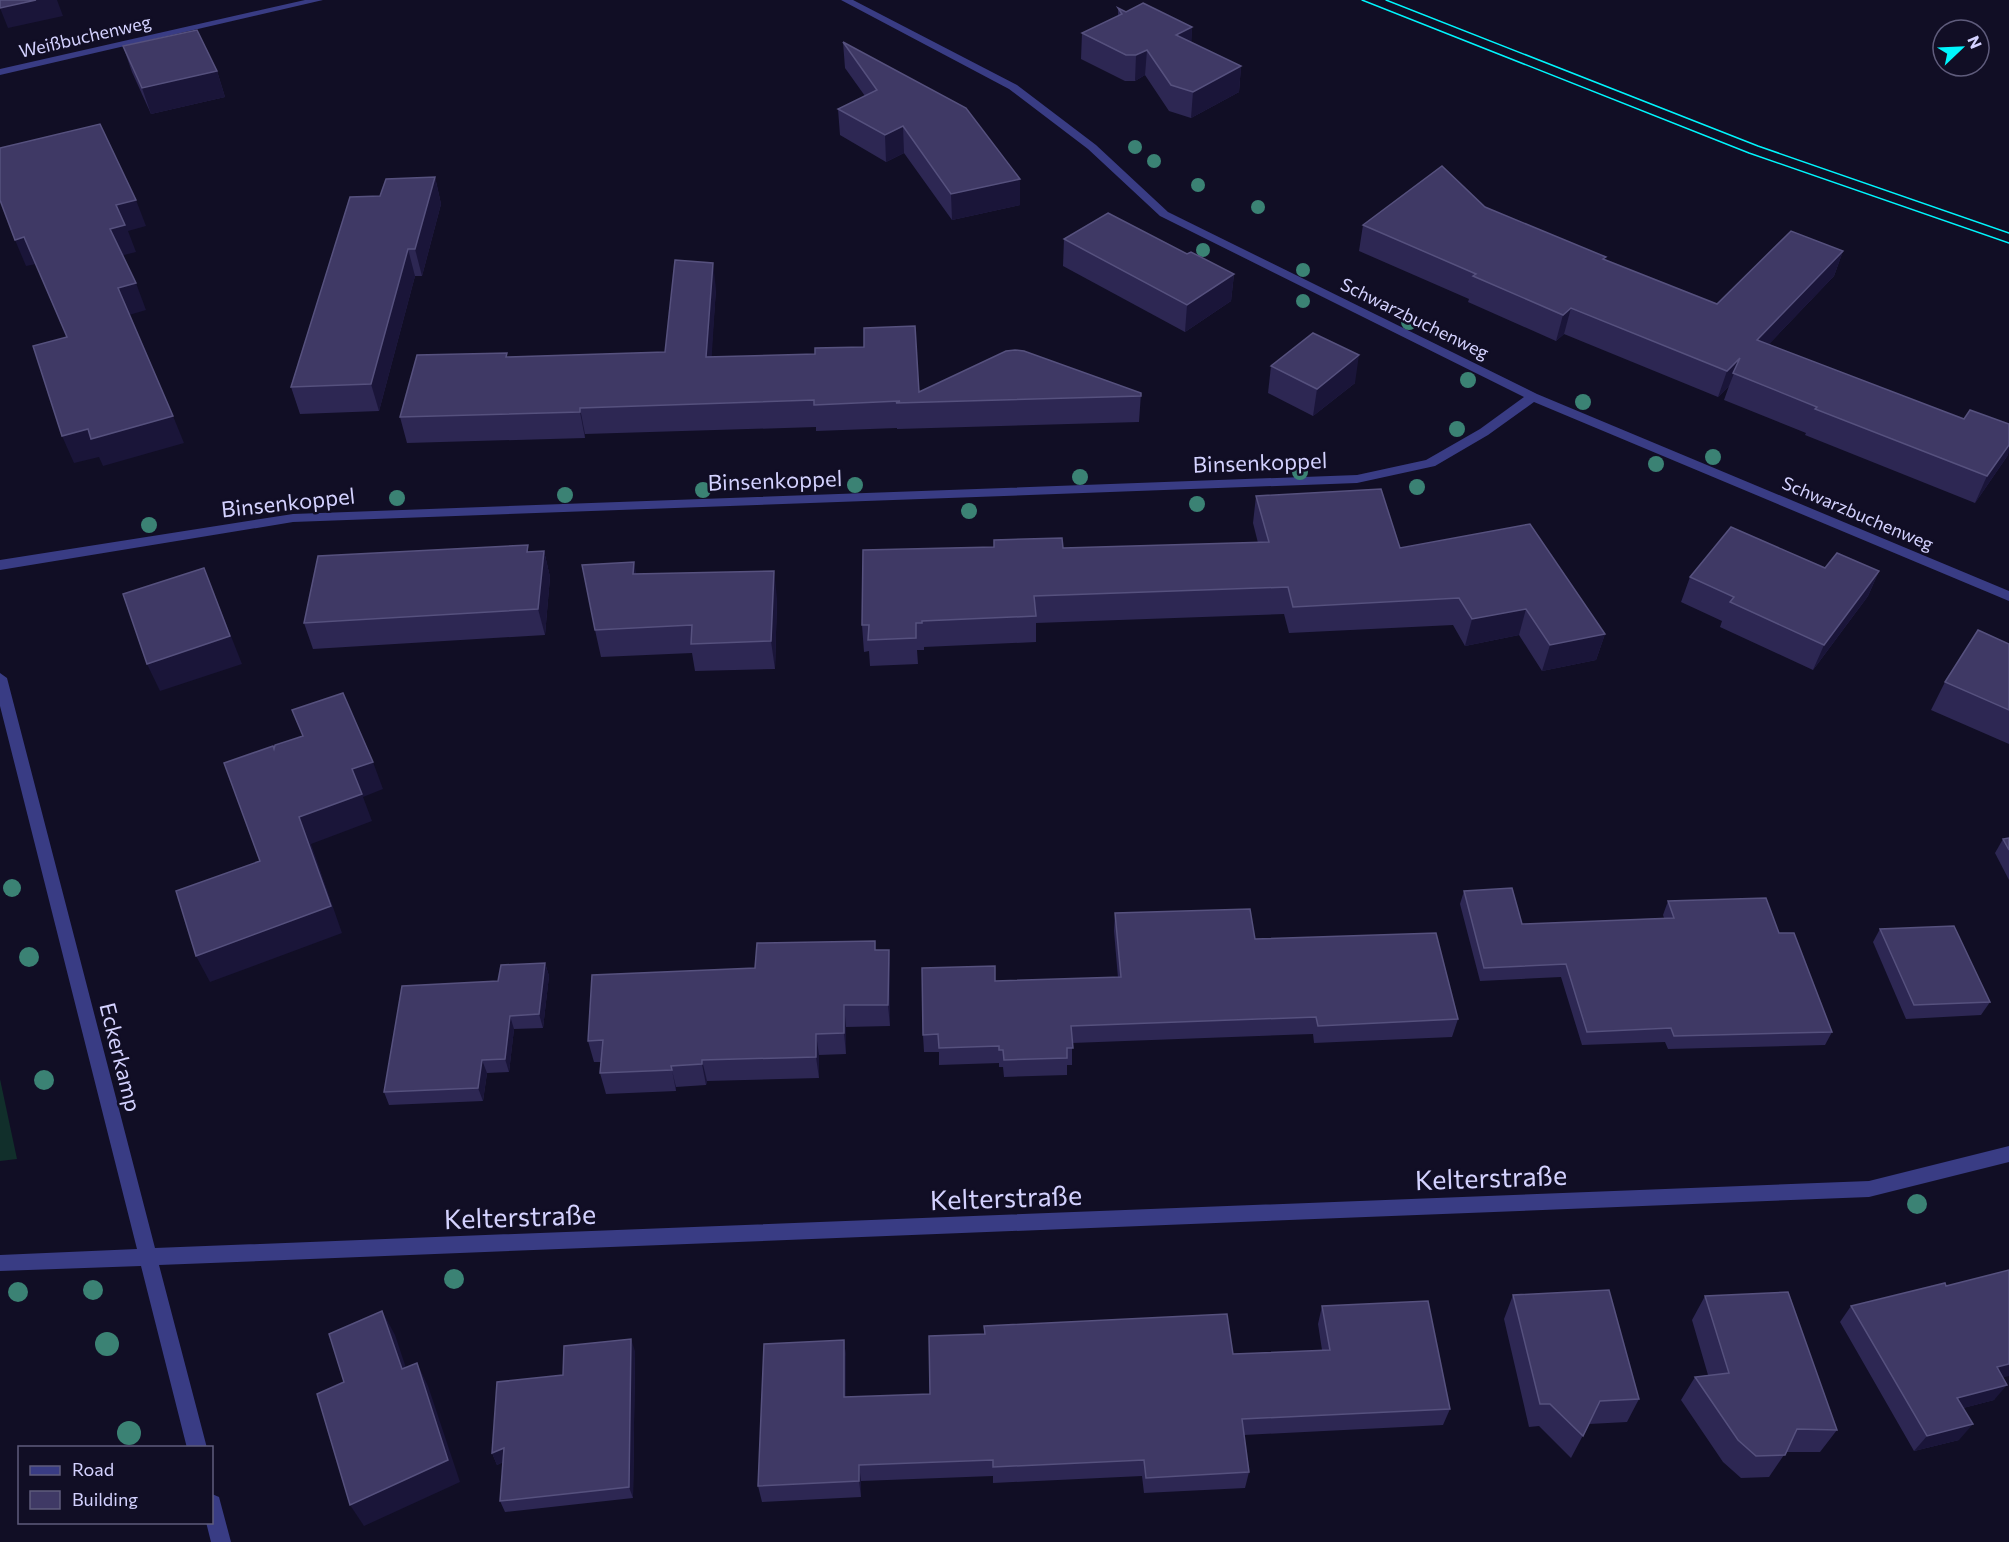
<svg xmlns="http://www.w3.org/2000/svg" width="2009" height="1542" font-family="Commissioner,sans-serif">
<rect width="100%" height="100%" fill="#110e25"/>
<polygon fill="#112f2b" points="0,1079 17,1159 0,1161"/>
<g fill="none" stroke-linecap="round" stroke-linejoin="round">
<g fill="#393c84" fill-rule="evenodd">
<polygon points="305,0 323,0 0,75 0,69"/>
<polygon points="841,0 853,0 1017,85 1096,145 1168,212 1537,394 2009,591 2009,601 1534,402 1488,435 1435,466 1357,483 293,522 0,570 0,560 293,514 1357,475 1426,460 1480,429 1524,397 1160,216 1088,149 1009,89"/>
<polygon points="0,673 7,678 155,1248 1869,1181 2009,1146 2009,1162 1869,1197 159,1265 207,1448 187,1448 141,1266 0,1271 0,1255 137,1249 0,706"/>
<polygon points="212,1494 219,1497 231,1542 211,1542 206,1522 212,1522"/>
</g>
<g stroke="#00f6fd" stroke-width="1.5">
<polyline points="1362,0 1749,153 2009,243"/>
<polyline points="1386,0 1758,146 2009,233"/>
</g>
</g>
<g fill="#3b8274">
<circle cx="1135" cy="147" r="7"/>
<circle cx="1154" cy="161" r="7"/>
<circle cx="1198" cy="185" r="7"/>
<circle cx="1258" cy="207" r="7"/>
<circle cx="1203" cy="250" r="7"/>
<circle cx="1303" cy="270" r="7"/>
<circle cx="1303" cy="301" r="7"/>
<circle cx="1409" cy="322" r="8"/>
<circle cx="1468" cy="380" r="8"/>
<circle cx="1583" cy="402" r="8"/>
<circle cx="1457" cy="429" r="8"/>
<circle cx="1713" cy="457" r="8"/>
<circle cx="1656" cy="464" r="8"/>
<circle cx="1300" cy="472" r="8"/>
<circle cx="1080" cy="477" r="8"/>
<circle cx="855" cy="485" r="8"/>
<circle cx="1417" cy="487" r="8"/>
<circle cx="703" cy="490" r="8"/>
<circle cx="565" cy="495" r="8"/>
<circle cx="397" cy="498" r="8"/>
<circle cx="1197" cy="504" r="8"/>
<circle cx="969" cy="511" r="8"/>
<circle cx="149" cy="525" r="8"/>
<circle cx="12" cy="888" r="9"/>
<circle cx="29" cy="957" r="10"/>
<circle cx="44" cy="1080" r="10"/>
<circle cx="1917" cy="1204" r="10"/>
<circle cx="454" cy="1279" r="10"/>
<circle cx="93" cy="1290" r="10"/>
<circle cx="18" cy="1292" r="10"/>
<circle cx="107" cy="1344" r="12"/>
<circle cx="129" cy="1433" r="12"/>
</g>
<g fill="#2d2753">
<polygon points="1118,8 1126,12 1192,27 1191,43 1241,66 1239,92 1191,118 1169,111 1145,75 1135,81 1125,81 1081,59 1082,33 1118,16"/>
<polygon points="843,42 1020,205 952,220 904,153 886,162 840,135 838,109 865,96 845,68"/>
<polygon points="123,46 217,71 225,97 151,114 132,72"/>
<polygon points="435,177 441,204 422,276 415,276 379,411 300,414 291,387 380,196"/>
<polygon points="1485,207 1605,260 1717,304 1843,251 1834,276 1769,344 2008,455 1975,503 1805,435 1806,433 1724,400 1729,386 1718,397 1564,334 1556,341 1468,302 1469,299 1359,251 1363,225"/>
<polygon points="1064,239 1187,254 1234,274 1231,301 1185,332 1063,266"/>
<polygon points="716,289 711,357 919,392 1141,393 1139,422 897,429 897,428 816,431 816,427 585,434 585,438 407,443 400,417 507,357 665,352"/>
<polygon points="1271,366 1355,383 1313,416 1268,393"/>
<polygon points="1256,496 1400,548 1605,634 1596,660 1542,671 1519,635 1465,646 1453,625 1289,633 1284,614 1036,623 1036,642 924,647 924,650 917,650 918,664 870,666 869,651 864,652 862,625 1063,548 1258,543 1253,523"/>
<polygon points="544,551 550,577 545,635 313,649 304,623 530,552"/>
<polygon points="1825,568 1879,571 1868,596 1813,670 1720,627 1722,621 1681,602 1690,577"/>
<polygon points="637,574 777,598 775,669 695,671 692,653 601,657 595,630"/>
<polygon points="2009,644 2009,744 1931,710 1945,682"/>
<polygon points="2009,838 2009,880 1995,853 2003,839"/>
<polygon points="1464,891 1522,924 1664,918 1663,915 1668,901 1779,933 1832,1032 1825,1045 1668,1049 1665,1042 1582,1045 1561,977 1480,981 1460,904"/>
<polygon points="1115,913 1255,939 1458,1019 1452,1037 1314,1043 1313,1034 1072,1043 1072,1065 1067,1065 1067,1075 1004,1077 1003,1067 999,1067 999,1063 939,1065 939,1052 924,1052 923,1035 995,981 1118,978 1114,931"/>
<polygon points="1880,929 1990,1002 1981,1015 1906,1019 1873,942"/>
<polygon points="875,941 875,950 889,950 890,971 890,1026 846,1027 846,1054 819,1055 819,1078 707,1081 706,1085 676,1087 676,1091 606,1094 600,1073 601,1062 594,1062 588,1041"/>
<polygon points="545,963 549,976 543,1028 514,1029 509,1072 487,1073 483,1101 389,1105 384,1092 498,981"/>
<polygon points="1513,1295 1639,1399 1627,1422 1589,1424 1571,1458 1539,1426 1529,1427 1504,1319"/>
<polygon points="1705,1296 1837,1430 1820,1452 1786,1452 1769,1477 1741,1478 1723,1462 1681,1400 1695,1377 1708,1375 1692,1320"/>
<polygon points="1322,1306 1450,1409 1443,1425 1244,1435 1249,1472 1245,1488 1144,1493 1142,1476 993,1483 993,1476 861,1481 861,1497 762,1502 758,1486 844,1340 846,1357 846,1397 930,1394 984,1334 984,1326 1233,1354 1322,1350 1318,1324"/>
<polygon points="1851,1306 2003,1378 1994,1400 1963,1408 1959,1440 1914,1451 1840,1322"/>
<polygon points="635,1351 633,1498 505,1512 500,1501 503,1462 497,1465 492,1453 563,1375"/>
</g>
<g fill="#1a1539">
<polygon points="36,0 57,0 63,16 8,28 0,8"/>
<polygon points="1192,27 1191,52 1176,35"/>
<polygon points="1147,50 1145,75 1135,81 1136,55"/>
<polygon points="1241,66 1239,92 1191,118 1193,92"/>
<polygon points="217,71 225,97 151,114 142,88"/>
<polygon points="903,126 904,153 886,162 885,135"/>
<polygon points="435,177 441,204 422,276 415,249"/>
<polygon points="1020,179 1020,205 952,220 951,194"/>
<polygon points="136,200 146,226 128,231 136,252 120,256 110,229 116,205"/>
<polygon points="24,237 36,264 26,266 15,240"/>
<polygon points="408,249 415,276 379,411 371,384"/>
<polygon points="1843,251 1834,276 1748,366 1757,340"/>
<polygon points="713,263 716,289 710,383 706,357"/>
<polygon points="1234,274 1231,301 1185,332 1187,305"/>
<polygon points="136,283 146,310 129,315 118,288"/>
<polygon points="1571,308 1564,334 1556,341 1563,315"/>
<polygon points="1359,355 1355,383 1313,416 1317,389"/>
<polygon points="1740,358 1729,386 1718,397 1727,371"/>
<polygon points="580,408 585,434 585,438 580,412"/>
<polygon points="173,416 184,443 103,466 99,457 74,463 62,436 88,429"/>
<polygon points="2009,445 2009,452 2008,455 1975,503 1987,476"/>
<polygon points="544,551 550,577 545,635 538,609"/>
<polygon points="634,562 639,590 633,574"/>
<polygon points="204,568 242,664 160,691 147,664"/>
<polygon points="774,571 777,598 775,669 771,641"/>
<polygon points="1879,571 1868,596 1813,670 1824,645"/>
<polygon points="1526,609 1519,635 1465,646 1472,619"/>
<polygon points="1605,634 1596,660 1542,671 1550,645"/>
<polygon points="373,762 383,789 363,797 372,821 311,844 342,933 210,982 196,956 299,817 352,769"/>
<polygon points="889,950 890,971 890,1026 888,1005"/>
<polygon points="545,963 549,976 543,1028 539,1014"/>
<polygon points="844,1005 846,1027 846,1054 844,1033"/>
<polygon points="510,1016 514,1029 509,1072 505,1059"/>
<polygon points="816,1034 819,1055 819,1078 816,1057"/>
<polygon points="482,1060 487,1073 483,1101 478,1088"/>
<polygon points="702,1060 707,1081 706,1085 702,1064"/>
<polygon points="671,1066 676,1087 676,1091 672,1070"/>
<polygon points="382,1311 395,1335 414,1392 402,1369"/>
<polygon points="631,1339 635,1351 633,1498 629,1487"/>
<polygon points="844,1340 846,1357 846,1413 844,1397"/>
<polygon points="417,1363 428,1386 460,1482 364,1526 350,1505"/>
<polygon points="2009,1364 2009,1376 1983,1383 1997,1367"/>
<polygon points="2007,1385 1994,1400 1944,1413 1957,1398"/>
<polygon points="1973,1424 1959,1440 1914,1451 1927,1436"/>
<polygon points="504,1448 509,1459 497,1465 492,1453"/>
<polygon points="859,1465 861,1481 861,1497 859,1481"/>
</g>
<g fill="#3f3965" stroke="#56517e" stroke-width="1.5">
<polygon points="0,0 36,0 0,8"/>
<polygon points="1143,3 1192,27 1176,35 1241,66 1193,92 1171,85 1147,50 1136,55 1126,55 1082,33 1122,14 1118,8 1126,12"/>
<polygon points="197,30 217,71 142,88 123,46"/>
<polygon points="843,42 966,108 1020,179 951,194 903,126 885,135 838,109 877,90"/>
<polygon points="100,124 136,200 116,205 125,225 110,229 136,283 118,288 173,416 91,439 88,429 62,436 33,346 67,337 24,237 15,240 0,200 0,148"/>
<polygon points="1442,166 1485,207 1606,257 1603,259 1717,304 1791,231 1843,251 1757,340 1964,419 1970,410 2009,424 2009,445 1987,476 1815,409 1817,407 1733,373 1740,358 1727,371 1571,308 1563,315 1473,276 1476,274 1363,225"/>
<polygon points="435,177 415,249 408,249 371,384 291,387 350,197 380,196 386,179"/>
<polygon points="1108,213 1187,254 1191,252 1234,274 1187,305 1064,239"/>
<polygon points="675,260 713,263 706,357 815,354 815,348 864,347 864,328 915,326 919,392 1006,351 1015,350 1024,351 1141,393 1141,396 896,403 900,401 814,405 814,400 580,408 580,412 400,417 417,355 507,353 506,357 665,352"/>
<polygon points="1313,333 1359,355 1317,389 1271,366"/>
<polygon points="1381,489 1400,548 1530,524 1605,634 1550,645 1526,609 1472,619 1459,598 1293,607 1288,587 1034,596 1036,616 922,621 922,623 916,623 916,638 868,640 869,625 862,625 863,550 994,547 994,540 1062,538 1063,548 1269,542 1256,496"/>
<polygon points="1731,527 1825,568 1837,553 1879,571 1824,645 1730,602 1734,597 1690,577"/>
<polygon points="528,545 527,552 544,551 538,609 304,623 318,556"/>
<polygon points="634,562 633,574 774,571 771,641 691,644 692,625 595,630 582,565"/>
<polygon points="204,568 230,636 147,664 123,594"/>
<polygon points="1978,630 2009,644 2009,710 1945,682"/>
<polygon points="343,693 373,762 352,769 362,794 299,817 331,906 196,956 176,891 260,861 224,763 273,746 274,749 275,745 303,736 292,710"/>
<polygon points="2009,838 2009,850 2003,839"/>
<polygon points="1512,888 1522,924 1674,918 1668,901 1766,898 1779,933 1794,933 1832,1032 1674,1036 1671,1028 1587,1032 1566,964 1484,968 1464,891"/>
<polygon points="1250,909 1255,939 1436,933 1458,1019 1318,1026 1316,1017 1071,1026 1073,1048 1067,1048 1067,1058 1004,1060 1003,1050 999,1050 999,1046 939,1048 938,1034 923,1035 922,968 995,966 995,981 1121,977 1115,913"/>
<polygon points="1954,926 1990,1002 1914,1005 1880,929"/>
<polygon points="875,941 875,950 889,950 888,1005 844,1005 844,1033 816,1034 816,1057 702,1060 702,1064 671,1066 672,1070 600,1073 603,1040 588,1041 592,975 755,968 757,943"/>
<polygon points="545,963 539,1014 510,1016 505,1059 482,1060 478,1088 384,1092 402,986 498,981 501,965"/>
<polygon points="2009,1270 2009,1364 1997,1367 2007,1385 1957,1398 1973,1424 1927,1436 1851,1306 1945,1283 1946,1286"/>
<polygon points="1609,1290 1639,1399 1600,1401 1583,1436 1550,1404 1540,1404 1513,1295"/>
<polygon points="1788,1292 1837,1430 1797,1429 1785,1455 1756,1456 1738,1440 1695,1377 1729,1373 1705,1296"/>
<polygon points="1428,1301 1450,1409 1242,1419 1249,1472 1146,1478 1144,1460 993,1467 993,1460 859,1465 859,1481 758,1486 764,1344 844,1340 844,1397 930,1394 929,1336 985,1334 984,1326 1227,1314 1233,1354 1330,1350 1322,1306"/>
<polygon points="382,1311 402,1369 417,1363 448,1460 350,1505 317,1394 344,1382 329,1334"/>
<polygon points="631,1339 629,1487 500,1501 504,1448 492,1453 497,1382 563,1375 564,1346"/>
</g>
<g text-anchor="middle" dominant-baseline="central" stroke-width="5" stroke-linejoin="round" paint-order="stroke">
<g font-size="18" fill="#d4d2ff" stroke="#110e25">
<text transform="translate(85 36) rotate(-13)">Weißbuchenweg</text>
<text transform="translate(1415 318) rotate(26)">Schwarzbuchenweg</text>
<text transform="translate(1858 513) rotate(23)">Schwarzbuchenweg</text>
</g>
<g font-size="22" fill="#d4d2ff" stroke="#110e25">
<text transform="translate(1260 462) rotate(-2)">Binsenkoppel</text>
<text transform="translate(775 480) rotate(-2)">Binsenkoppel</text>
<text transform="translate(288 502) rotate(-6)">Binsenkoppel</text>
<text transform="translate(121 1057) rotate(76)">Eckerkamp</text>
</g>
<g font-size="27" fill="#d4d2ff" stroke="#110e25">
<text transform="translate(1491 1177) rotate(-2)">Kelterstraße</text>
<text transform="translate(1006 1197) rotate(-2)">Kelterstraße</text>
<text transform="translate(520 1216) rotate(-2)">Kelterstraße</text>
</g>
</g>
<rect x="18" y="1446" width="195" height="78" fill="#110e25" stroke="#5f5c7c" stroke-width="1.5"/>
<rect x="30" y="1466" width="30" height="9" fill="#393c84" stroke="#5f5c7c" stroke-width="1.5"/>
<text x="72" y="1476" font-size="18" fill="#d4d2ff">Road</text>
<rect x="30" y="1491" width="30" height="18" fill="#3f3965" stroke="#5f5c7c" stroke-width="1.5"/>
<text x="72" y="1506" font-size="18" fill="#d4d2ff">Building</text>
<g transform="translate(1961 48) rotate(67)"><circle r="28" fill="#110e25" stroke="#5f5c7c" stroke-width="1.5"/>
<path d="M0-4.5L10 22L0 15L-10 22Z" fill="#00f6fd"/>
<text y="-9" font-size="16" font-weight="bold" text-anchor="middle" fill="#d4d2ff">N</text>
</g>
</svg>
